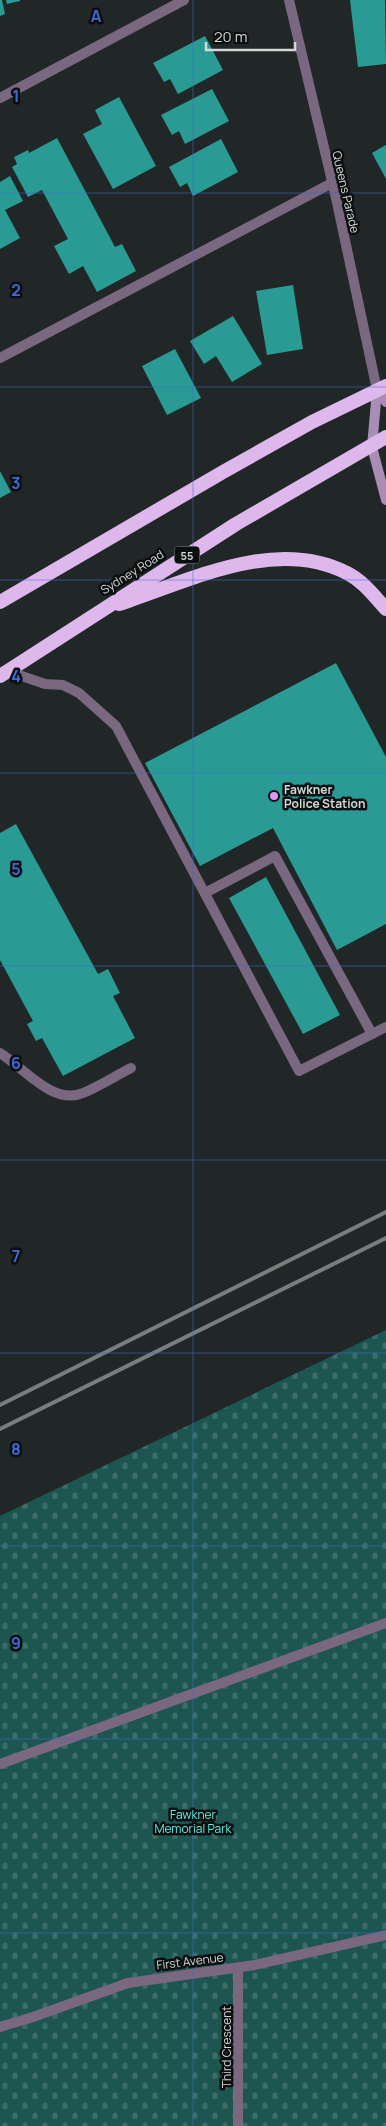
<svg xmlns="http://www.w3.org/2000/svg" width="386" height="2126" font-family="Manrope,sans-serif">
<defs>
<pattern id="cemetery-stones" width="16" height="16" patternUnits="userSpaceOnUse" patternTransform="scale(1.25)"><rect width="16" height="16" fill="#1d5551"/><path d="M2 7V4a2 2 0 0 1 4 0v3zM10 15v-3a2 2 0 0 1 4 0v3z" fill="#3d6d69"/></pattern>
</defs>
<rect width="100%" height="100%" fill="#202726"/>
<polygon fill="url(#cemetery-stones)" points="386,1330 386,2126 0,2126 0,1516"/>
<g fill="#2a9b94">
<polygon points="0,0 2,0 5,14 0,16"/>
<polygon points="6,0 20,0 20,1 7,4"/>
<polygon points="350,0 385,0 386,64 358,67"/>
<polygon points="205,36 223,70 178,94 170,79 164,82 153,63"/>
<polygon points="212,89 229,121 185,144 179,131 172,135 161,115"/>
<polygon points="119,97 156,166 113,189 83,134 102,124 95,110"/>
<polygon points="57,138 115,247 122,244 136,271 97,292 83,266 69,274 54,246 68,239 42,190 28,197 12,167 17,164 14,157 28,150 29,153"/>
<polygon points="221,139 238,172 193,196 187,183 180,187 169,167"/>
<polygon points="386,145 386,179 372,153"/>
<polygon points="10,176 23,201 5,210 20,238 0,249 0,182"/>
<polygon points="293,285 303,349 267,355 256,291"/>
<polygon points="233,316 262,364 232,382 216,356 204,364 190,341"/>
<polygon points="175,349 201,398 167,415 142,366"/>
<polygon points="0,471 11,492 0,498"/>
<polygon points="336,663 386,757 386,924 337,950 273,828 200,866 145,763"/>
<polygon points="16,824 98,974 108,969 120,993 113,996 135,1038 63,1076 42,1038 36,1041 27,1024 33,1021 0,960 0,833"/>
<polygon points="266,877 340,1015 303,1034 229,898"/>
</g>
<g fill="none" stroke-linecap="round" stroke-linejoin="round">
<g stroke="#7a6780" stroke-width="10">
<polyline points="0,358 332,183"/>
<polyline points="7,671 45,684 63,685 79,693 116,726 299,1071 386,1027"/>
<polyline points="205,893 275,856 372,1034"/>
<path d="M0,1053C23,1067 53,1106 83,1093C100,1086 115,1076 131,1068"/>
<polyline points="0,1764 386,1623"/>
<polyline points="0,2027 33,2017 128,1983 255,1965 386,1935"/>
<polyline points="238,2126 238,1968"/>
</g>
<polyline stroke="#7a6780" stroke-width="10" points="0,98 184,0"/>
<polyline stroke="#7a6780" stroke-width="10" points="289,0 336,198 377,390"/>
<g stroke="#aa8db5" stroke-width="10">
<polyline points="377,390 372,447 386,500"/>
<polyline points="377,390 386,402"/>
</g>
<g stroke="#deb8ec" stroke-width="14">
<polyline points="0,602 223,472 312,422 386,386"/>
<path d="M119,604C189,581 275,536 347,573C363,581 374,596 386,609"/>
<polyline points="0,676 236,524 386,437"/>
</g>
<g stroke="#787e7d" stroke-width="4">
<polyline points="0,1405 386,1212"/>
<polyline points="0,1429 386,1238"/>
</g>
</g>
<path fill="none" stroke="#416ad8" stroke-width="1" stroke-opacity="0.55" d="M193,0V2126M0,193H386M0,387H386M0,580H386M0,773H386M0,966H386M0,1160H386M0,1353H386M0,1546H386M0,1739H386M0,1933H386"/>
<circle fill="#dd99f4" stroke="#0c0f0f" stroke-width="2" cx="274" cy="796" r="5"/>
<g text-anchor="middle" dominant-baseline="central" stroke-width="5" stroke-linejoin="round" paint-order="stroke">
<rect fill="#0c0f0f" stroke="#979c9b" stroke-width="1" x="174.5" y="546.5" width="25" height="17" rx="4"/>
<g font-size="11" font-weight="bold" fill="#d3d8d7">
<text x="187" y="555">55</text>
</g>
<g font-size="12" fill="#d3d8d7" stroke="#0c0f0f">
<text transform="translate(346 192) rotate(77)">Queens Parade</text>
<text transform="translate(132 572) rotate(-32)">Sydney Road</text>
<text transform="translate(190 1961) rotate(-7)">First Avenue</text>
<text transform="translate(226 2047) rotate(-90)">Third Crescent</text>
</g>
<g font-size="12" font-weight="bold" fill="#d3d8d7" stroke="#0c0f0f" text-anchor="start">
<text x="284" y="789">Fawkner<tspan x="284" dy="14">Police Station</tspan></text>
</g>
<g font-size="12" fill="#5af1e7" stroke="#0c0f0f">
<text x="193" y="1814">Fawkner<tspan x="193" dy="14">Memorial Park</tspan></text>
</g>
</g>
<g font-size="16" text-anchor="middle" font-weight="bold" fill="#416ad8" stroke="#0c0f0f" stroke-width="5" stroke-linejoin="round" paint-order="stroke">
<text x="96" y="22">A</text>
<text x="16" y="102">1</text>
<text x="16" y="296">2</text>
<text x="16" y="489">3</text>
<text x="16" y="682">4</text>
<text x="16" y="875">5</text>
<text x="16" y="1069">6</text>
<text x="16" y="1262">7</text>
<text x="16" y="1455">8</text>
<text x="16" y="1649">9</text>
</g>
<path d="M206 42v8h89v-8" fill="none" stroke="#d3d8d7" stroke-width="2.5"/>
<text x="214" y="42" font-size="15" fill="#d3d8d7" stroke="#0c0f0f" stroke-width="4" paint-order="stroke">20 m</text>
</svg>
